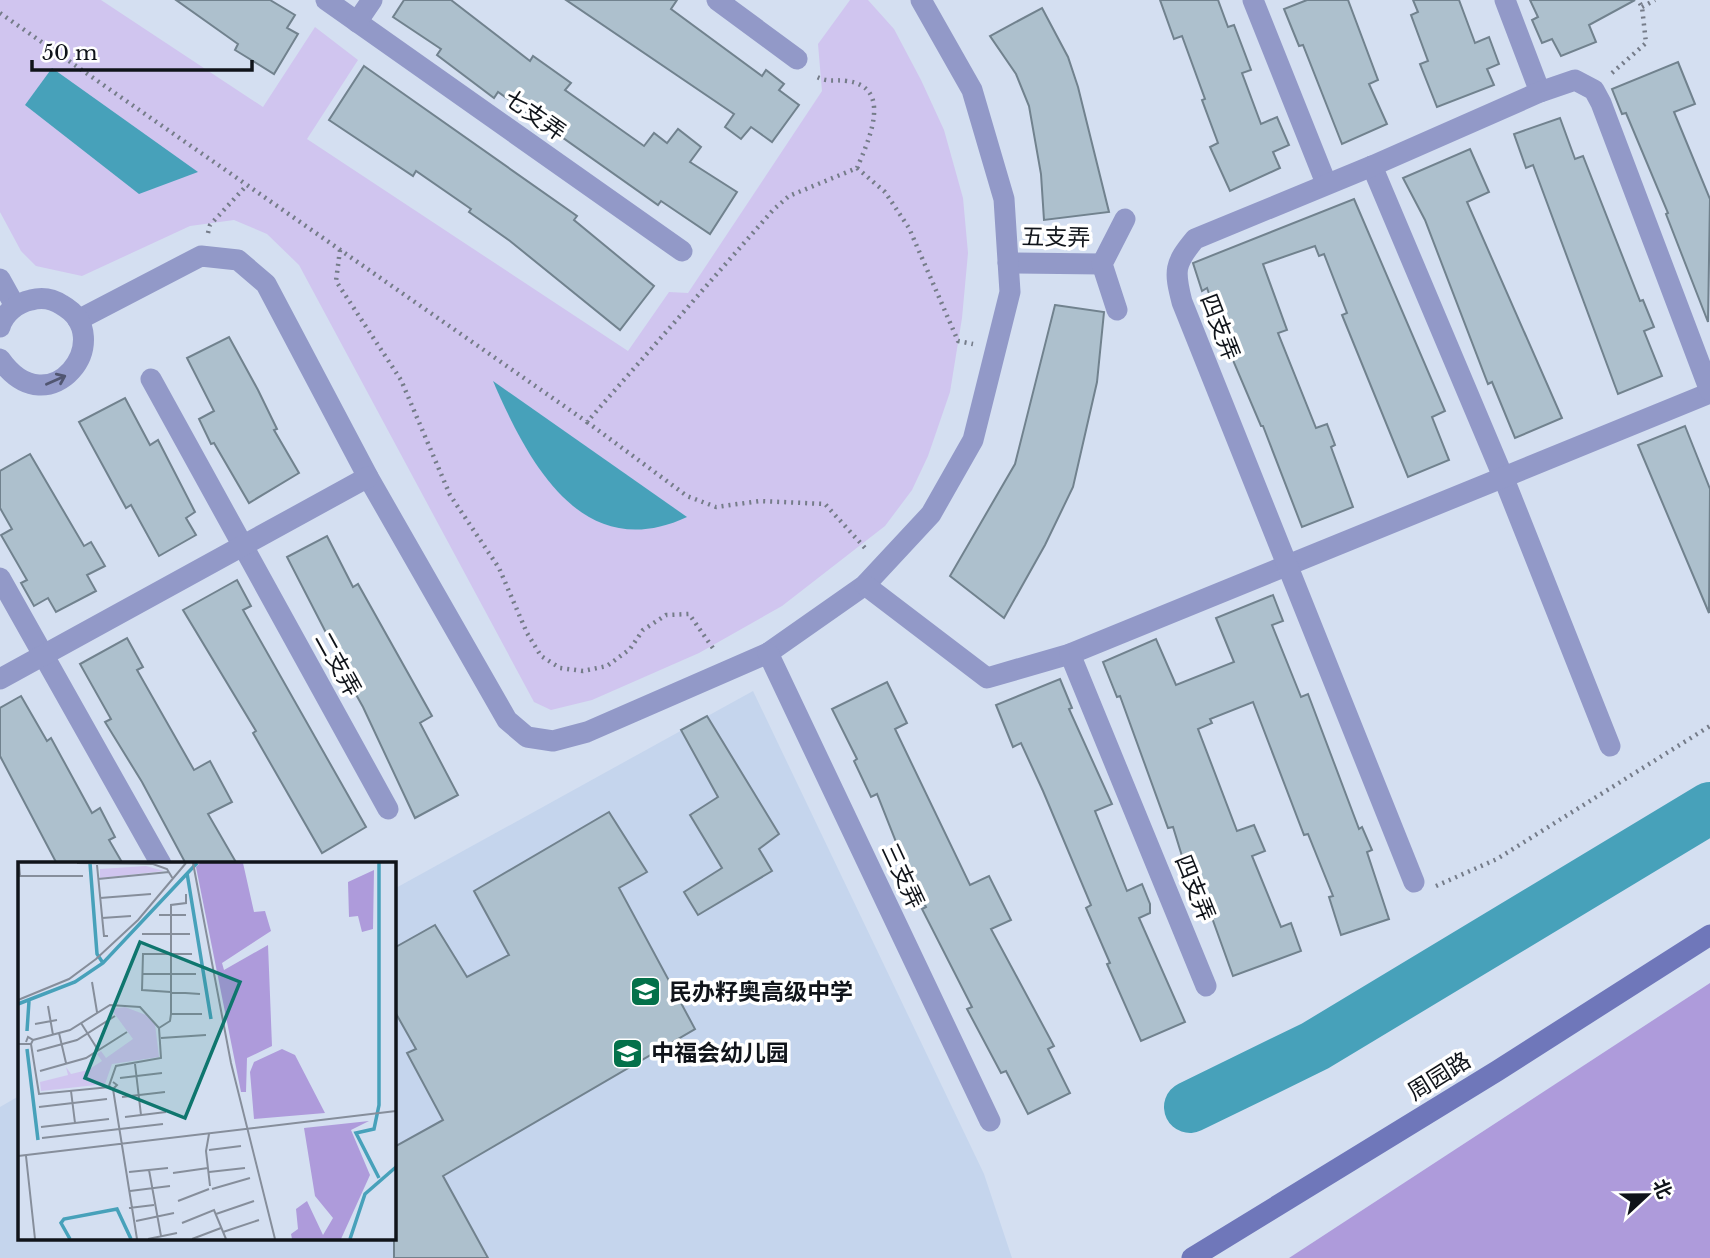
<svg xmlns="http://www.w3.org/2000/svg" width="1710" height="1258" font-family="'Libre Baskerville','Noto Sans SC',serif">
<rect width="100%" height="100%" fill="#d4dff1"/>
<polygon fill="#c5d5ed" points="753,691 984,1174 1012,1258 0,1258 0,1107 19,1096 19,1239 394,1239 394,889"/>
<polygon fill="#d0c5ef" points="0,0 101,0 263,107 315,27 358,60 307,139 628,351 669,292 688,293 822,91 818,44 850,0 868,0 894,29 921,80 944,130 963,198 968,253 962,318 950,392 928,456 912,490 885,526 782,606 699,653 592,700 551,710 534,702 299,265 267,234 234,220 190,226 82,276 36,266 21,251 0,212"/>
<polygon fill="#ae9bdb" points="1710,983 1710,1258 1289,1258"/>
<g fill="#47a1ba">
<polygon points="52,68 198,172 139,194 25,105"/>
<path d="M493,381L687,517C582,566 528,462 493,381Z"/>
</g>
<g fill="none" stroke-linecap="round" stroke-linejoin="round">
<polyline stroke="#47a1ba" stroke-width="52" points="1190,1107 1315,1046 1710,808"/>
</g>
<g fill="#adc0cd" stroke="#71828e" stroke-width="2">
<polygon points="176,0 270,0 295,15 287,28 298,34 274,74 235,50 238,44"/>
<polygon points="404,0 451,0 530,61 533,56 571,83 565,90 644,146 654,133 667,143 678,129 701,147 690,162 737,192 710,234 661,201 658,205 498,92 494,98 437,55 441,49 393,17"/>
<polygon points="566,0 677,0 671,9 762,76 766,70 784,84 779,90 799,105 772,142 751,127 741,139 725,127 734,114"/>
<polygon points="1160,0 1218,0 1228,27 1234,25 1251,70 1242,73 1261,124 1277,117 1289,145 1273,152 1280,168 1230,191 1210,147 1218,143 1202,100 1205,99 1182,36 1174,39"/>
<polygon points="1307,0 1348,0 1378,80 1369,84 1387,124 1342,144 1303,45 1299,46 1284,9"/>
<polygon points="1413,0 1459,0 1475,43 1489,37 1499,64 1487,69 1494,85 1437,107 1420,64 1428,61 1411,15 1418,12"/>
<polygon points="1530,0 1635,0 1589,25 1596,42 1561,56 1552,39 1542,43 1532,20 1538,17"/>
<polygon points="1042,8 1068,57 1078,87 1109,212 1044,220 1041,174 1029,106 1016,74 990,36"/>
<polygon points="1678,62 1695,104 1674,112 1710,199 1708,322 1666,214 1668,213 1626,113 1622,114 1612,89"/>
<polygon points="364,66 577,216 574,220 654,286 620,330 510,241 469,212 471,209 416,171 413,176 329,120"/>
<polygon points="1560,118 1575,159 1583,156 1640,301 1643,300 1654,327 1644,331 1662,376 1618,394 1533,165 1526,168 1514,134"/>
<polygon points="1470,149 1489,192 1467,202 1562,418 1515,438 1492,382 1488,384 1425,220 1403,178"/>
<polygon points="1354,199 1445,411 1432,417 1449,460 1408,477 1342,315 1347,313 1324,254 1319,256 1315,246 1263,264 1287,330 1278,333 1316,428 1327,424 1335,445 1331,447 1353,507 1302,527 1263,426 1261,426 1229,351 1207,288 1202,291 1193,263"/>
<polygon points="1055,305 1104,312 1097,382 1073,487 1045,545 1004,618 950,576 1015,464"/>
<polygon points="229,337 258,390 277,429 274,430 299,473 249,503 214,443 211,444 199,419 214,411 187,358"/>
<polygon points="125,398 150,445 158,440 195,512 186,518 196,535 159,556 131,505 126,508 79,422"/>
<polygon points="1685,426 1710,489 1709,613 1638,445"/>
<polygon points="30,454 84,546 91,542 105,566 87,575 96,591 56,612 48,598 34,606 21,583 27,580 1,535 12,529 0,508 0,471"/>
<polygon points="327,536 353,587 358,584 432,716 420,723 458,795 415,818 363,707 335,657 338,656 287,557"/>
<polygon points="237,580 251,606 243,610 366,827 322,853 253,733 256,731 183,610"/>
<polygon points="1273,595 1283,621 1272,625 1301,697 1308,694 1359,829 1362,827 1372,850 1367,852 1389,919 1341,935 1329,897 1333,896 1308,834 1304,835 1253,702 1210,719 1212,723 1198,729 1237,831 1254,825 1265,851 1252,856 1281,927 1291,923 1301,951 1233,976 1198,879 1190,882 1173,827 1168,828 1120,696 1117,697 1103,662 1156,639 1176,685 1234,662 1216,618"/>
<polygon points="127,638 143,667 137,670 194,770 210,761 232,802 208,814 237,864 186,864 142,782 105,722 111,719 80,664"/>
<polygon points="1060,679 1072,708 1069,709 1112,804 1095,811 1127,891 1142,884 1150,904 1150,913 1139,918 1185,1022 1141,1041 1107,964 1110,963 1086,908 1091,905 1043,791 1021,743 1013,747 996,705"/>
<polygon points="887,682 907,723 895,729 970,885 989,876 1011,920 991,929 1054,1046 1048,1049 1070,1093 1028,1114 1006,1071 1001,1073 967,1009 972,1007 922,909 926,907 904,862 877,794 871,797 854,761 857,759 832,709"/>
<polygon points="21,696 47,741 51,738 92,813 100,808 115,837 109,840 123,864 57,864 0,756 0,708"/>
<polygon points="707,716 779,834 759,849 772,871 698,915 684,892 722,868 690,815 718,797 681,730"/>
<polygon points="609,812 647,872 619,888 695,1029 443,1176 488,1258 394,1258 394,1147 443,1120 407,1053 416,1049 394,1010 394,948 435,925 467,977 509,955 474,891"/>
</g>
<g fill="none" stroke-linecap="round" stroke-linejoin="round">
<g stroke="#757c89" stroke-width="4.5" stroke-dasharray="2 5" stroke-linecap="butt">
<polyline points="1642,7 1655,0"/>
<polyline points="0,13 247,185"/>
<polyline points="1612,73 1646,43 1642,7 1638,0"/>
<polyline points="857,168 885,192 909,228 958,341 973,344"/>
<path d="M208,233L210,225L247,185L587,422L773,210L789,196L857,168C868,142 894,87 847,81C834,79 828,83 815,76"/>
<polyline points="340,250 336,281 401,380 450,495 499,568 527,633 541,656 560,668 583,671 607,666 630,649 643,630 666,615 689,614 715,651"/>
<polyline points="587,422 687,496 716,507 760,501 825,504 865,548"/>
<polyline points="1436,886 1497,859 1710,726"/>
</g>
<g stroke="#9299c8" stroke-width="21">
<polyline points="326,0 682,251"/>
<polyline points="717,0 797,59"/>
<polyline points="1253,0 1326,183"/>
<polyline points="1505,0 1540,92"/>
<polyline points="357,22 372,0"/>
<polyline points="1372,166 1504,479 1610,746"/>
<polyline points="1008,263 1102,264"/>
<polyline points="0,279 15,306"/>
<polyline points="1117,310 1102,264 1125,219"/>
<polyline points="78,320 201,256 238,260 266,284 368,477 507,720 527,737 553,741 587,732 768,653 865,585 931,514 973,440 1010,292 1004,199 972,90 921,0"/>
<path d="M0,327C4,313 17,303 31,300C42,297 53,299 62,305C119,337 50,430 0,359"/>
<polyline points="151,379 388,809"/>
<polyline points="0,578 161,864"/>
<polyline points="865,585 987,678 1070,654 1710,393"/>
<polyline points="768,653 990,1121"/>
<polyline points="1070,654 1206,986"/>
<polyline points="0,679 368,477"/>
<path d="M1414,882L1182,302C1174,271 1174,264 1195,239L1372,166L1540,92L1575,80L1594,90L1601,103L1710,391"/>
</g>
<polyline stroke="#6f77ba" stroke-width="21" points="1192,1258 1497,1071 1710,935"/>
</g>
<defs><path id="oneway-shaft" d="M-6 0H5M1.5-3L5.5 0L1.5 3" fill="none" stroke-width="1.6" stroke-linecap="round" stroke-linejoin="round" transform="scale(1.75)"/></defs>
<use stroke="#515671" href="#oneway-shaft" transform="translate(56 380) rotate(-24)"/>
<defs>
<symbol id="school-square" viewBox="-11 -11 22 22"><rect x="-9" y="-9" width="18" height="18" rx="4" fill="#04714a" stroke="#fff"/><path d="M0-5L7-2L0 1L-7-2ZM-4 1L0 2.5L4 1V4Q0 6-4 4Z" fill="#fff"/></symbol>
</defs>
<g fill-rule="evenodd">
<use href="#school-square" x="628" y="974" width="35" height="35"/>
<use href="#school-square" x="610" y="1036" width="35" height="35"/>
</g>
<g text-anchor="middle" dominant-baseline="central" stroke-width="7" stroke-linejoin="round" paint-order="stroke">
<g font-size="23" fill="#10141a" stroke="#fff">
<text transform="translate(535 115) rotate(35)">七支弄</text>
<text transform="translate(1056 237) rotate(1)">五支弄</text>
<text transform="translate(1220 327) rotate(69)">四支弄</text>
<text transform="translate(338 664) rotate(61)">二支弄</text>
<text transform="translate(903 876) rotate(65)">三支弄</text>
<text transform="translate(1195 888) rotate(68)">四支弄</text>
<text transform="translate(1439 1076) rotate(-32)">周园路</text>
</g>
<g font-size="23" font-weight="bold" fill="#10141a" stroke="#fff" text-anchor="start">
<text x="669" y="992">民办籽奥高级中学</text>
<text x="651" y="1053">中福会幼儿园</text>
</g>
</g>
<g transform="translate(18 862)">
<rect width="378" height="378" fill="#d4dff1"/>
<path d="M128,4L146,9L82,16V7ZM107,145L128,153L137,162L141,195L94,202L87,222L23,229L22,220L50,213L48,205L53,212L70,208L84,199L79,192L83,189L88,196L115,177L93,147Z" fill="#d0c5ef"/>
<path d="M182,1H225L236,50L247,49L253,69L204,101L206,108L250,83L254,184L229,196L228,230H223L178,5ZM356,8L355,67L344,70L340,54L331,55L330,20ZM264,187L277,193L307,251L236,257L232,210L236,200ZM351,259L333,268L352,313L323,377H274L273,372L280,367L278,347L289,339L305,373L315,356L297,334L286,266Z" fill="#ae9bdb"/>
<path fill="none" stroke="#47a1ba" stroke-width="3.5" d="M72,1L79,92L85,101M169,11L193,157M0,142L57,120L85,101L179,1M9,169L11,139M9,187L20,278M361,316L338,271L356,267L361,243V1M52,377L43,361L46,357L99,347L113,377M332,377L347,332L378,305"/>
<path fill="none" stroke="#868e9b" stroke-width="2" d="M59,1L135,2L149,7L155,17M175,1L213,201L257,377M1,2L2,14H65M79,3L86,74H90M80,17L151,10M82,36L133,32M141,53H168M84,56L113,54M124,72H172M174,92H125L124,128L182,132M124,112H178M74,120L79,150M0,138L51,117L78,97L120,58L168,1M30,144L35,173M153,152H184M63,161L80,188M17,162L39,158M141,166L152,159L153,152V43L168,41V32M41,171L48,201M143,176L188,173M15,178L52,168L92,143L122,145L141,166L143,196L98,204L91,224L95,227L99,223L95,220M0,182H13L15,178L10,175L8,180M13,182L21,232L92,225M19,189L59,178L97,154M117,202L123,253M22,209L68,196L109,170M102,216L144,211M95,227L119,377M53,229L57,261M104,235L147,230M21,245L89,237M107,255L148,250M23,265L91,257M191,272L188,289L192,324M24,276L145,262M191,288L223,284M0,294L378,249M8,294L17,377M131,308L143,374M111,310L150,306M191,310L227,306M155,311L190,306M194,327L232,316M112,329L152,324M160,339L191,327M111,346L136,343M198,352L236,339M118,359L156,351M164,361L196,348L208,377M205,370L241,358M130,377L159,371M174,377L203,366"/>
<path fill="#0f766e" fill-opacity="0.15" stroke="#0f766e" stroke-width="3.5" d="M122,80L222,120L167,256L67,216Z"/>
<rect width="378" height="378" fill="none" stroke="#10141a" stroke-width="3.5"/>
</g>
<g transform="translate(1647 1195) rotate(68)" stroke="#ffffff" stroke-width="5" paint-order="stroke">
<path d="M0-5L12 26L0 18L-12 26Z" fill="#10141a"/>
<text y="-10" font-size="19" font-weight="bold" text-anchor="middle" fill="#10141a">北</text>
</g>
<path d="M32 60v10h220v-10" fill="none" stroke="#10141a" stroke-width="3.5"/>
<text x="42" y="60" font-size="21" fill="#10141a" stroke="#ffffff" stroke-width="5" paint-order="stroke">50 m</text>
</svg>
